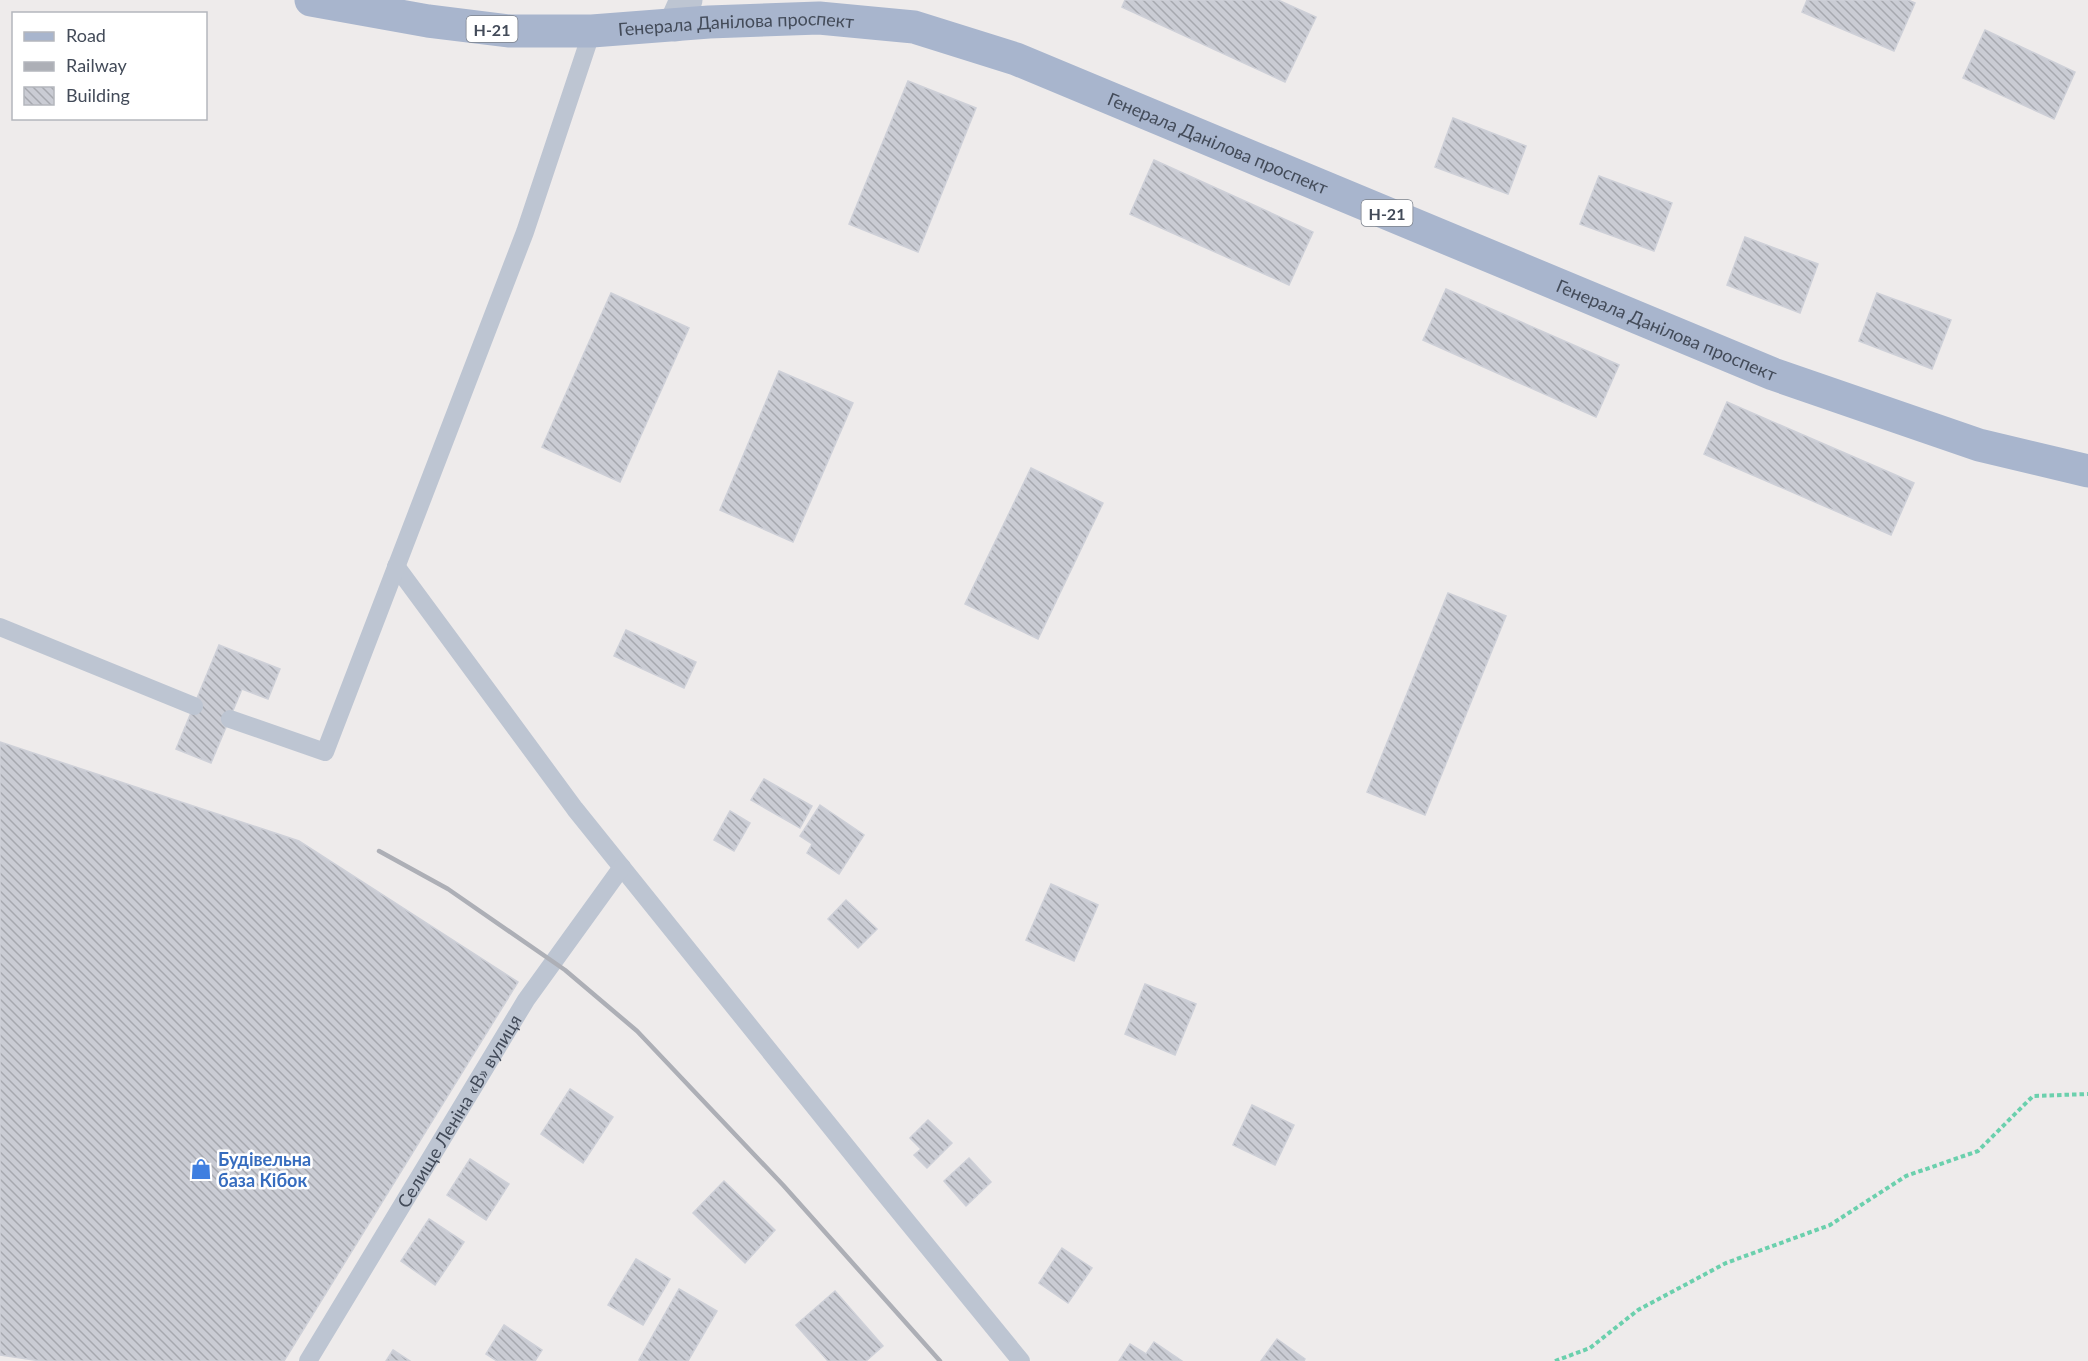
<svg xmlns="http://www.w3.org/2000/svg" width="2088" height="1361" font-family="Lato,sans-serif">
<defs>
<pattern id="building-back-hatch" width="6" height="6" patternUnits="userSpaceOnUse" patternTransform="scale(1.5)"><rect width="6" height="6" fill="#caccd4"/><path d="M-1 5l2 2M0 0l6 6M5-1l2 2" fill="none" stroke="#a6a8af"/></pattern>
</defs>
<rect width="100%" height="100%" fill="#eeebeb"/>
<g fill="url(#building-back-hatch)" stroke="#ced0d8" stroke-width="1.5">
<polygon points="1125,0 1278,0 1316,17 1285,82 1122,7"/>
<polygon points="1807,0 1908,0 1915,3 1894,51 1802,12"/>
<polygon points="1985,30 2075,72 2054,119 1963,78"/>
<polygon points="908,81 976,108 918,252 849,224"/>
<polygon points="1453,118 1526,146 1508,194 1435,167"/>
<polygon points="1154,160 1313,232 1289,285 1130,214"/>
<polygon points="1599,176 1672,203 1654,251 1580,224"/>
<polygon points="1745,237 1818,264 1800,313 1727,285"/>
<polygon points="1446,289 1619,365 1596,417 1423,340"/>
<polygon points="611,293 689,328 620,482 542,447"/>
<polygon points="1877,293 1951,320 1932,369 1859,341"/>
<polygon points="779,371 853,403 793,542 720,510"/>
<polygon points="1727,402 1914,483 1891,535 1704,454"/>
<polygon points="1031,468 1103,503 1038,639 965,604"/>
<polygon points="1448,593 1506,616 1425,815 1367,792"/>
<polygon points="626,630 696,662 684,688 614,656"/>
<polygon points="219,645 280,669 268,699 242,689 211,763 176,749"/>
<polygon points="0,742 299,841 518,982 284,1361 41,1361 0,1355"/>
<polygon points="764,779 812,806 800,828 751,800"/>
<polygon points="820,805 864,835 839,874 807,853 812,844 800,836"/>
<polygon points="730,811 750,823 734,851 714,840"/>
<polygon points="1051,884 1098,905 1074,961 1026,940"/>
<polygon points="846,900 877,929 858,948 828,919"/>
<polygon points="1145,984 1196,1004 1175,1055 1125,1034"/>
<polygon points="570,1089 613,1117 583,1163 541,1134"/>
<polygon points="1252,1105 1294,1125 1275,1165 1233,1145"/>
<polygon points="928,1120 952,1143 927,1168 914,1155 921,1149 910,1138"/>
<polygon points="969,1158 991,1182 966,1206 944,1181"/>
<polygon points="470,1159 509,1184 486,1220 447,1195"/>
<polygon points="724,1181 775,1230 745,1263 693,1213"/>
<polygon points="429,1219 464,1242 435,1285 401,1261"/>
<polygon points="1062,1248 1092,1268 1068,1303 1039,1283"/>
<polygon points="636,1259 670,1279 643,1325 608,1305"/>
<polygon points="679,1289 717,1311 688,1361 641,1361 639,1360"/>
<polygon points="835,1291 883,1346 866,1361 828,1361 796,1325"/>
<polygon points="504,1325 542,1350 535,1361 497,1361 486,1354"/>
<polygon points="1277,1339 1305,1359 1304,1361 1261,1361"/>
<polygon points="1154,1342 1182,1361 1119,1361 1130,1344 1146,1354"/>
<polygon points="393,1350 410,1361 386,1361"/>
</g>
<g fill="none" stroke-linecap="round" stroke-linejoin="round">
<polyline stroke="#6bd0ad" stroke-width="4" stroke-dasharray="4.5 3" stroke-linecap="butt" points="1555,1361 1590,1348 1638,1310 1726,1263 1830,1225 1906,1176 1978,1151 2033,1096 2088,1094"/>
<g stroke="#bdc5d2" stroke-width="18">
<polyline points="396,566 575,809 879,1187 1021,1361"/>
<polyline points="0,627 194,706"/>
<polyline points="230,719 325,752 525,232 592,31"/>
<path id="s1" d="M308,1361L526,1000L622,867"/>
</g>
<polyline stroke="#bdc5d2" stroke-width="33" points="675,25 686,0"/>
<path stroke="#a8b5cd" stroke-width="33" id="s2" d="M311,0L428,21L510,31H592L709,22L819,18L914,27L1016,59L1773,374L1979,445L2088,471"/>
<polyline stroke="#adafb6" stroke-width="4.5" points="379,851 448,889 565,970 637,1031 783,1185 940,1361"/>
</g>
<defs>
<symbol id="shop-bare" viewBox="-9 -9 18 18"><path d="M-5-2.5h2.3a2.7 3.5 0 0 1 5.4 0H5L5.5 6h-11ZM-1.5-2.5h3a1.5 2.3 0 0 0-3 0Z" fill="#3f7fe0" stroke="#fff" stroke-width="2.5" paint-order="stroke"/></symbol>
</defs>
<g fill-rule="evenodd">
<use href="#shop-bare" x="186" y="1154" width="30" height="30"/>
</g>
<g text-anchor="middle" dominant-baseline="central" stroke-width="5" stroke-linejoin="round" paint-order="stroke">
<g fill="#fff" stroke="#7b818b" stroke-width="1.5">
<rect x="466.5" y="16" width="51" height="26" rx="4.5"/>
<rect x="1361.5" y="200" width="51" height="26" rx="4.5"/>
</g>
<g font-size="16" font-weight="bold" fill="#434b59">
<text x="492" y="29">Н-21</text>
<text x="1387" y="213">Н-21</text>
</g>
<g font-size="18" fill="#434b59" stroke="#fff">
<text stroke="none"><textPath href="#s2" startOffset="428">Генерала Данілова проспект</textPath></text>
<text stroke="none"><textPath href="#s2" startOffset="932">Генерала Данілова проспект</textPath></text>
<text stroke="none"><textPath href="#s2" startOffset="1418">Генерала Данілова проспект</textPath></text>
<text stroke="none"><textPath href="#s1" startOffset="292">Селище Леніна «В» вулиця</textPath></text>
</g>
<g font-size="18" font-weight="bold" fill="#366cbe" stroke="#fff" text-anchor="start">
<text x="218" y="1159">Будівельна<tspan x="218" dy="21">база Кібок</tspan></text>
</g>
</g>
<rect x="12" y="12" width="195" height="108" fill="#ffffff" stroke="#b4b7bd" stroke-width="1.5"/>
<rect x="24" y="32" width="30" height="9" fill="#a8b5cd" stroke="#b4b7bd" stroke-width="1.5"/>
<text x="66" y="42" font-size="18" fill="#434b59">Road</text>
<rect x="24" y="62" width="30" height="9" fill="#adafb6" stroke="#b4b7bd" stroke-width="1.5"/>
<text x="66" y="72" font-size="18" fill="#434b59">Railway</text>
<rect x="24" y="87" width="30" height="18" fill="url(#building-back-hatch)" stroke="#b4b7bd" stroke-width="1.5"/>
<text x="66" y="102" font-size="18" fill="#434b59">Building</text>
</svg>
